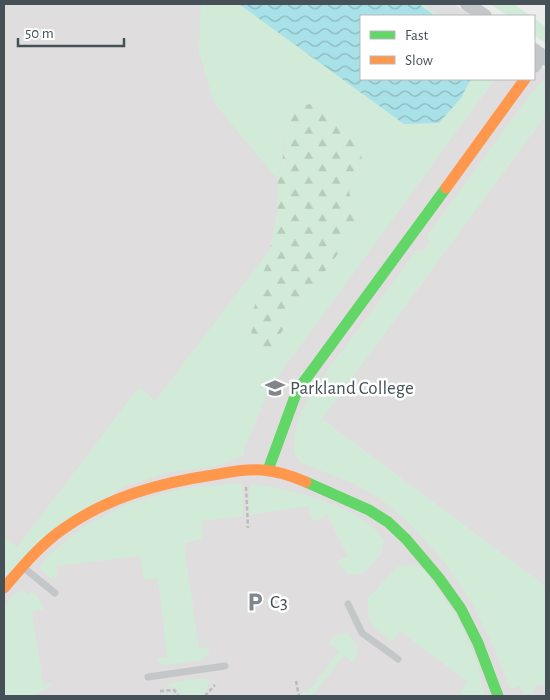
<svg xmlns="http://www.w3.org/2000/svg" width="550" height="700" font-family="'Alegreya Sans',sans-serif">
<defs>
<pattern id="forest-firs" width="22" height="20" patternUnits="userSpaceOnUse" patternTransform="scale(1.25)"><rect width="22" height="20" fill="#d2ebd8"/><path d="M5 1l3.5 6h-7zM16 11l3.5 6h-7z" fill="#b6cbbc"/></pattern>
<pattern id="water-waves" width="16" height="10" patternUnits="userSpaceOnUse" patternTransform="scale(1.25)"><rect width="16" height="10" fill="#a8e1e7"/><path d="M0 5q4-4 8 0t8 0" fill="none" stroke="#8bb9be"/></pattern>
</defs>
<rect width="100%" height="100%" fill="#edecec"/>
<polygon fill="#dfddde" points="4,4 454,4 472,16 361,16 361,79 534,79 534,61 546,70 546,696 4,696"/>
<g fill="#d2ebd8">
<polygon points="201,4 423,4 439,16 361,16 361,79 495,79 269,389 244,450 243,456 216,466 171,472 124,486 4,578 4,537 17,547 139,387 155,401 270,249 251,319 358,226 349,191 363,162 285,140 278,180 214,103 199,52"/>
<polygon points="490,4 514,4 531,16 508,16"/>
<polygon points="534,18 546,27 546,44 534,35"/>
<polygon points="546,81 546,115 322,419 546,586 546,688 543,684 535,686 532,694 524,695 520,686 510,689 495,650 473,605 445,563 410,524 382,500 350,482 301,463 294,453 294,437 299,417 310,394 416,251 423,251 429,243 427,235 530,95 542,82"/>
<polygon points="242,483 243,516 202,521 203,533 201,539 184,544 199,648 210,647 207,656 201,660 167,665 160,664 156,658 167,657 158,578 144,580 140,556 56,566 57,578 50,578 41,570 42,563 46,557 85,526 130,503 186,488"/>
<path d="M250,484C290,489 361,505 384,540L381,554L366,571L356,575L347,574L337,561L348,556L327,515L316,521C308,518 310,513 309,506L249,515Z"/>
<path d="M411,564L424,569L459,620L478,665L485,696H463L459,692L468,682L400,631L392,642C372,626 367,625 368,598L397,567Z"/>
<polygon points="22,590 28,594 31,592 37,595 44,609 32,612 43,684 51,683 52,686 33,696 4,696 4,608 13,595"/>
<path d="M347,633C358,644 360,648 354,663L344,656L312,696H302V693L308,692L339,651L328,643L335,635Z"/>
<polygon points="203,678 211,681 202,696 182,696 176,688 165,686 169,683"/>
</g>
<polygon fill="url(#forest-firs)" points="313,103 354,128 363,162 349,191 358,226 268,351 252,341 251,319 270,249 277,212 278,180 293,109"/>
<polygon fill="url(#water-waves)" points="239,4 419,4 435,16 361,16 361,79 471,79 461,98 439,123 404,124"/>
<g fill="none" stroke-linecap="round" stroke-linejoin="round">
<g stroke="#b4bfba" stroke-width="2.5" stroke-dasharray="4 2.5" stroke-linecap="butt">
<polyline points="246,487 248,528"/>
<polyline points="296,681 299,696"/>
<polyline points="160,691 174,690 178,696"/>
<polyline points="205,696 215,685"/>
</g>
<g stroke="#c3c7c8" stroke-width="7">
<polyline points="24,568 55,593"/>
<polyline points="348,604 362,633 398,659"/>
<polyline points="148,677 225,666"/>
</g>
<g stroke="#c3c7c8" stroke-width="14">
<polyline points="467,4 485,16"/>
<polyline points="534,50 546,59"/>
<polyline points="534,66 541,55"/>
</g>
<g stroke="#63d668" stroke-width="11">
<polyline points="268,470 297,391 446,188"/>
<polyline points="306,482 369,510 388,522 406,539 439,578 461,609 478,643 498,696"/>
</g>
<g stroke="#ff974d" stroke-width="11">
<polyline points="446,188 525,79"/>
<path d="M4,588C22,567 40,545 63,529C108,497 159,483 213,475C229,472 246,469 262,470C278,471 292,476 306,482"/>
</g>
</g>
<defs>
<symbol id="university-bare" viewBox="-9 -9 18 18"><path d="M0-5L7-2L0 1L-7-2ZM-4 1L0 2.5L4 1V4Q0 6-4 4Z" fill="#80878b" stroke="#fff" stroke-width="2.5" paint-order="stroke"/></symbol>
<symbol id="parking-bare" viewBox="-9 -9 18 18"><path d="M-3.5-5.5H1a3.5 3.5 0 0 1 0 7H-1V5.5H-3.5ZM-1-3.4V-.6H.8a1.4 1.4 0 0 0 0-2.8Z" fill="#80878b" stroke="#fff" stroke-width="2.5" paint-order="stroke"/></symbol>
</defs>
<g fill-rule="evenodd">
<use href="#university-bare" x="261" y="374" width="28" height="28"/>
<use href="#parking-bare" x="241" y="588" width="28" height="28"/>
</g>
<g text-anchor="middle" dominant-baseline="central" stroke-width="5" stroke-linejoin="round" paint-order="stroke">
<g font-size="19" fill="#455157" stroke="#fff" text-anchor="start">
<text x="290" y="388">Parkland College</text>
<text x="270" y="602">C3</text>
</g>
</g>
<rect width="550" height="700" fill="none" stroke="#455157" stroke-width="10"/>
<rect x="360" y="15" width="175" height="65" fill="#ffffff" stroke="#b5b9bc"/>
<rect x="370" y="31" width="25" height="8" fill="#63d668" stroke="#b5b9bc"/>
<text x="405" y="40" font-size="15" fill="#455157">Fast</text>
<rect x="370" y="56" width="25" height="8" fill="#ff974d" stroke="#b5b9bc"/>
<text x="405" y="65" font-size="15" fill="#455157">Slow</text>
<path d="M18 38v8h106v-8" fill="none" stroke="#455157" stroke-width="2.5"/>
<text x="25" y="38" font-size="15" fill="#455157" stroke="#ffffff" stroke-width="4" paint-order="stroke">50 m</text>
</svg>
